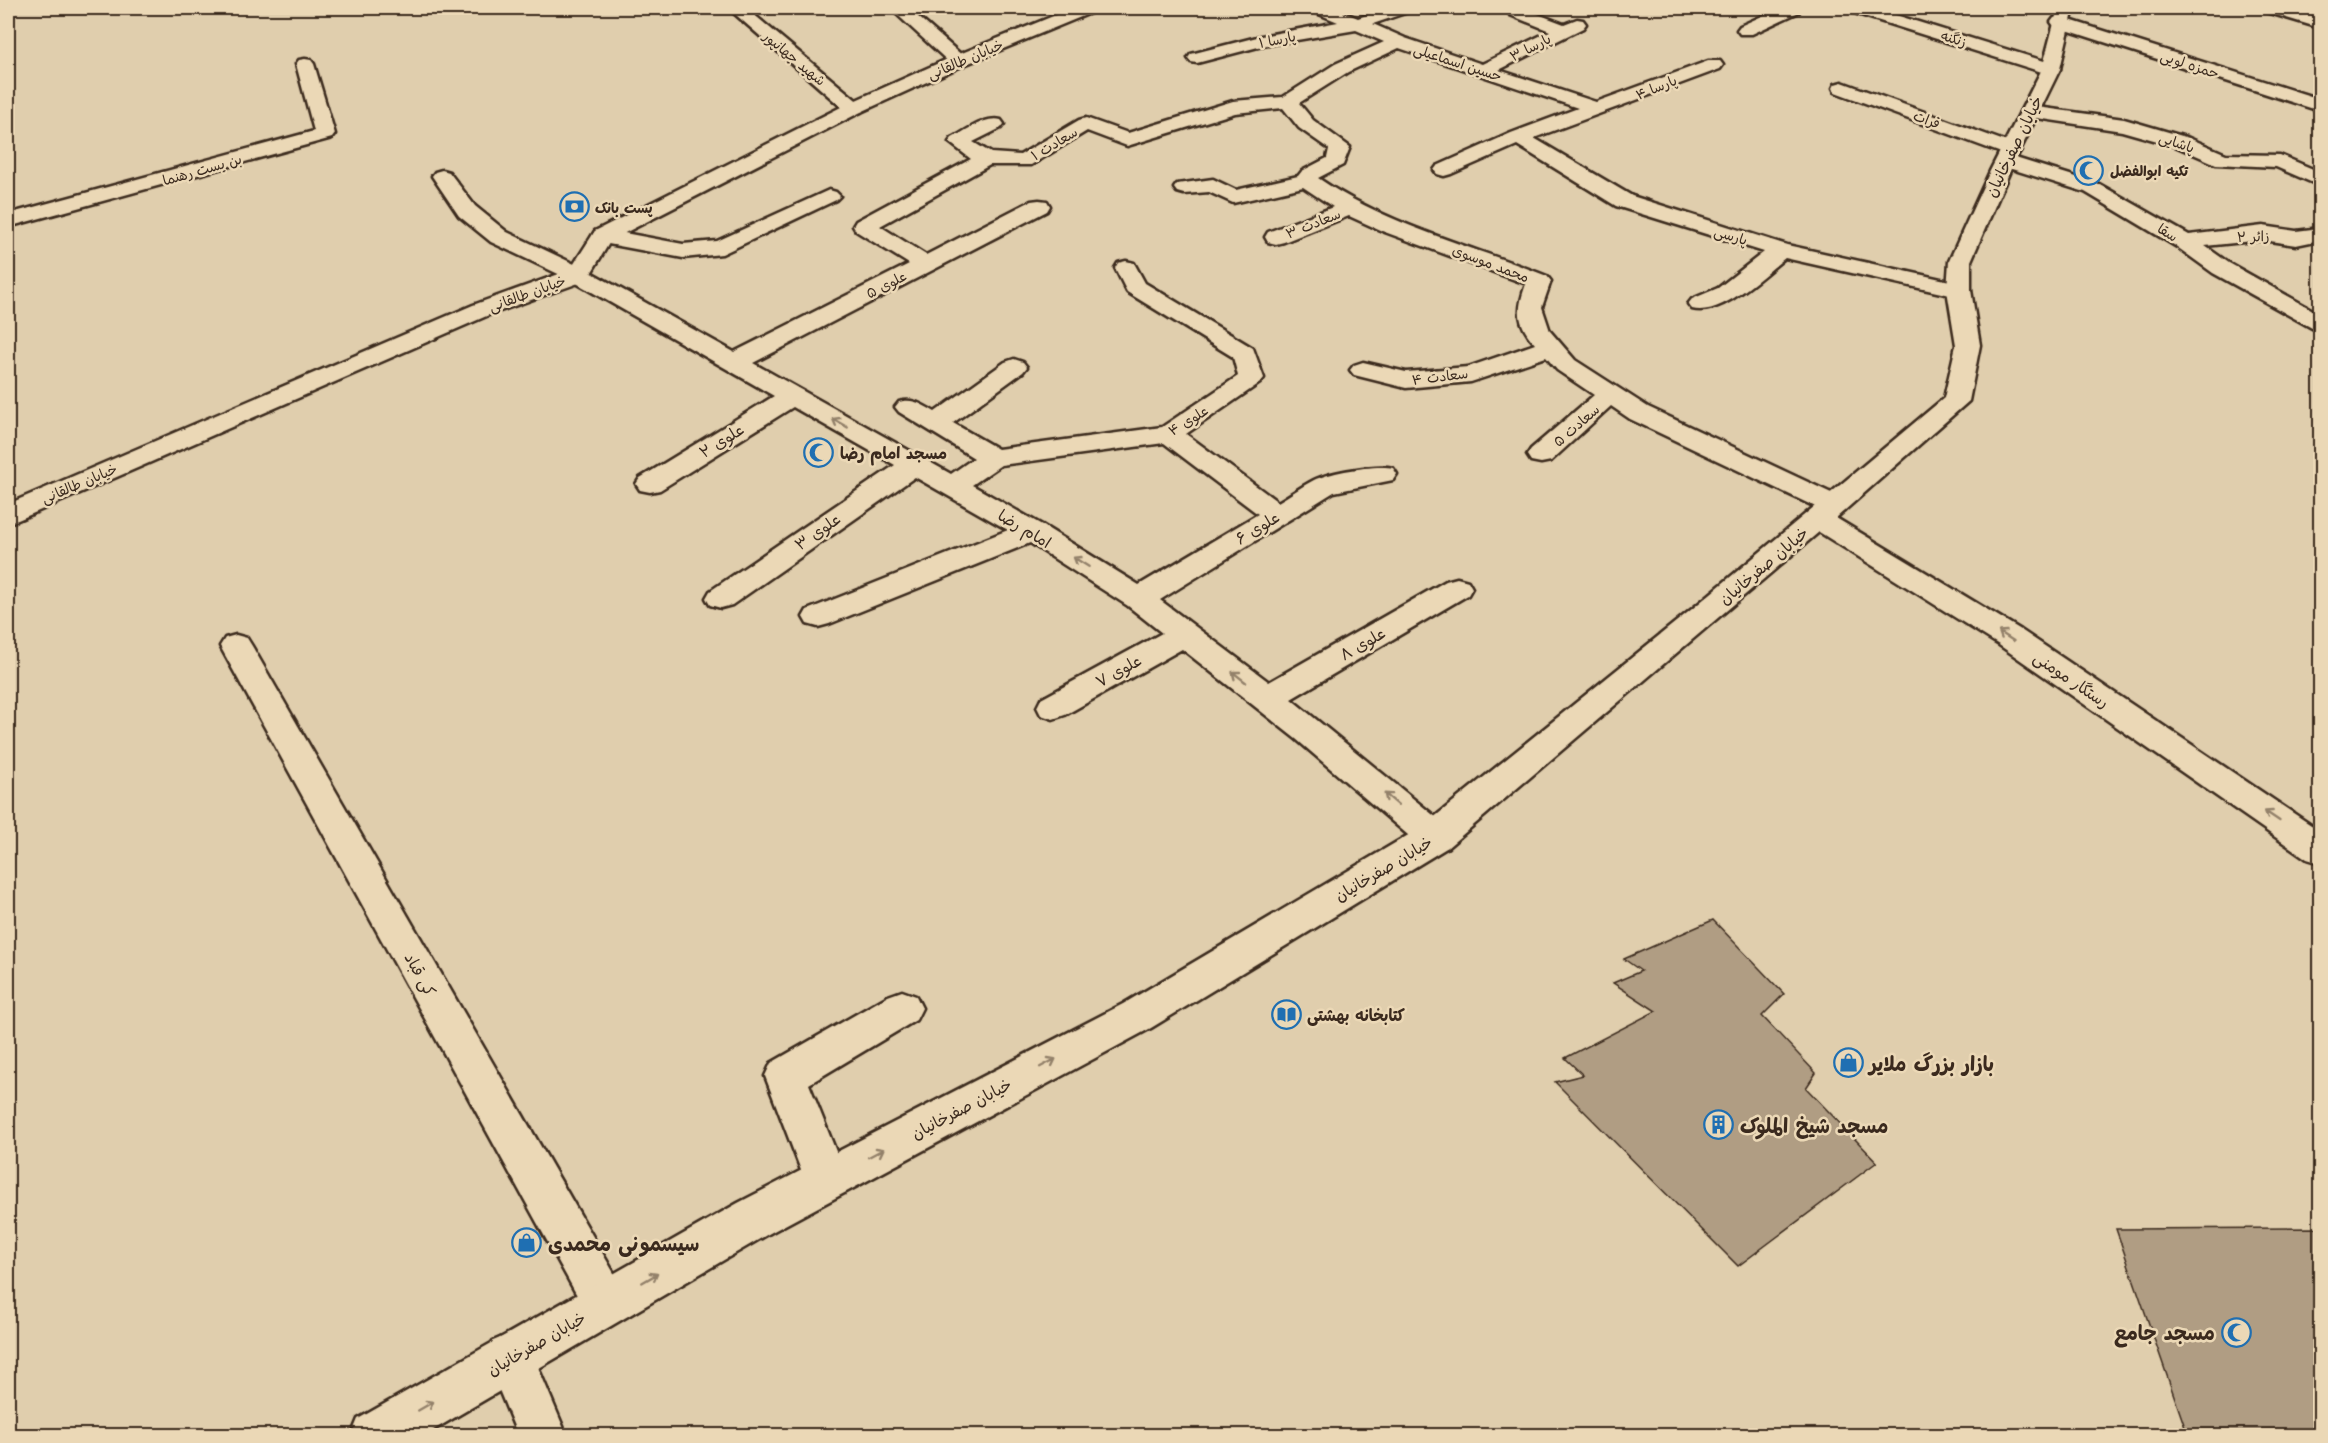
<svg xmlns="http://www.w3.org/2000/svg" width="2328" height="1443" font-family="Mali,'Playpen Sans Arabic',sans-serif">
<rect width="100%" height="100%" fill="#e0cead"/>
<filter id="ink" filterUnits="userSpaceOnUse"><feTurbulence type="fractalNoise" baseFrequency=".0167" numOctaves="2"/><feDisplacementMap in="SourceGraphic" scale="12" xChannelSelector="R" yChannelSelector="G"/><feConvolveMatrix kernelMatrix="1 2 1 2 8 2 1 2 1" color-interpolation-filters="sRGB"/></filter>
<g filter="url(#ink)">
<g fill="#b09d83" stroke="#3b2a1e" stroke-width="1.5">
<polygon points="1713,920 1784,994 1762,1016 1816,1073 1806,1088 1877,1162 1738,1266 1555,1082 1583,1075 1565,1058 1656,1011 1613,983 1641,971 1624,959"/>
<polygon points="2320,1228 2320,1436 2188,1436 2116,1229"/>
</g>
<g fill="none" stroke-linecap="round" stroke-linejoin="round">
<defs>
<g id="street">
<polygon points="728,8 746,8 861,104 864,108 861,112 847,112"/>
<polygon points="890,8 908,8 964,57 967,61 964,65 952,65"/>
<path d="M1312,8H1333L1358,18L1387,8H1410L1408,12L1373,24L1405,38L1482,64L1550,31L1510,15L1507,11L1510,8H1522L1564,24L1577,19L1583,20L1586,24L1583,28L1499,70L1596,102L1708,61H1720L1723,65L1720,69L1534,138L1632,196L1787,245L1959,283L1967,285L1971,290L1967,295L1959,297L1785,258C1763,275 1722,317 1692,309L1688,304L1692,299L1718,288L1764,252L1616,206L1517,145L1451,174L1444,176L1437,174L1434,170L1437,166L1511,133L1578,108L1399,48L1348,72L1299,103L1313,120L1350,147L1343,165L1318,178C1388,226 1470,245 1547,276L1551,281L1542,307L1550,331L1575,360L1648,407L1844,499L1848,505L1844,511L1834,514L1824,511L1630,419L1611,406L1551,461L1541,463L1531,461L1527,455L1531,449L1594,395L1557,370L1546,357L1471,382L1406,388L1354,375L1350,370L1354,365L1363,362L1406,372L1468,367L1535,344C1516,323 1517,309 1526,284L1382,231L1349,216L1284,242L1276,244L1268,242L1265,237L1268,232L1333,207L1303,187L1233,203L1209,192L1184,194L1177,192L1174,188L1177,184L1213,179L1236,190L1298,176L1302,171L1327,158L1329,149L1299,128L1283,108L1235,113L1127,146L1087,131L1031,165H990L880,226L926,255L1031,201L1039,200L1047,201L1050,206L1047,211L753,363L951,474L974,458L899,412L895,407L899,402C914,398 922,405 935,412L1005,362L1014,359L1023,362L1027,367L1023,372L953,423L998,449L1162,427L1238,376L1233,357L1127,292L1115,268L1118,263L1126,261L1134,263L1145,283L1253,348L1264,378L1260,383L1186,434L1278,502C1290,495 1302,486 1314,480C1330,472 1377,464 1393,468L1397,474L1393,480L1334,492L1160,600L1269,682L1446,581L1457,578L1468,581L1472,588L1468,595L1291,699L1448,827L1453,837L1448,847L1435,851L1422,847L1296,739L1182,649L1065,715L1053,719L1041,715L1037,707L1041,699L1162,633L1128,606L1030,543L829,624L818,627L807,624L803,617L807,610L1008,530L915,477L732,605L721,608L710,605L706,598L710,591L895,465L793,407L660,490L650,492L640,490L636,484L640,478L774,396L571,280L491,242L459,216L432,176L435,172L442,170L449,172L475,206L507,232L587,270L734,352L909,264L856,231L853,226L856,221L971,159L949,142L952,138C966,131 985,116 1001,120L1004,124L1001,128L973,142L991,153L1020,155L1079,120L1086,118L1128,133L1233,101L1283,97L1335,64L1384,42L1356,30L1262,46L1197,63L1191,62L1188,58L1191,54L1261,36L1338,22L1314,12ZM1164,443L1258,514L1139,585L1042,525L972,485L1001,465Z"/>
<polygon points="1780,8 1801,8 1799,12 1752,34 1740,34 1737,30 1740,26"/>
<polygon points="1849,8 1873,8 2057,65 2060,69 2057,73 2045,73 1851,12"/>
<polygon points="2264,8 2288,8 2320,18 2320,28 2266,12"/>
<polygon points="2060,17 2320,99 2320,111 2054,26 2051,22 2054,18"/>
<polygon points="305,59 311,60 314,64 335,134 332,138 8,227 8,214 314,131 296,64 299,60"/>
<polygon points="1842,82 2018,146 2021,150 2018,154 2004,154 1835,92 1833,88 1835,84"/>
<polygon points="2030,106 2124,119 2189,138 2226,154 2280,155 2320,172 2320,186 2276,167 2216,164 2175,146 2122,131 2023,116 2020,112 2023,108"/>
<polygon points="2006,155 2099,184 2189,235 2263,226 2296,231 2320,228 2320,240 2296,245 2263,240 2205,246 2229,263 2320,314 2320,330 2312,328 2213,273 2177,247 2085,192 1999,165 1996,161 1999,157"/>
<polygon points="829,190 836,192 840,196 836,200 722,254 683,258 603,243 595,241 592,236 595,231 603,229 683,244 717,241"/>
<polygon points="236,635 247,638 252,646 622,1287 629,1303 622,1319 606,1326 590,1319 220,646 225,638"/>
<polygon points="902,991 916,996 922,1008 916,1020 809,1084 847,1179 840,1194 825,1200 810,1194 765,1076 771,1063 888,996"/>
<polygon points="510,1334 527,1341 567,1436 518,1436 486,1358 493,1341"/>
</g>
<g id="secondary">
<polygon points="1073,8 1095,8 1093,12 964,65 861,112 611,240 587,280 489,315 18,520 8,523 8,504 473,305 570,270 595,231 847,104 952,57"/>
<polygon points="2058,8 2074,8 2060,69 2010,171 1971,261 1971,290 1980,345 1969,401 1836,518 2021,630 2320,831 2320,863 2307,859 1999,645 1819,532 1448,847 1151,1028 770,1233 423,1436 351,1436 358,1419 738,1203 1123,1004 1422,827 1692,609 1944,398 1956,345 1947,290 1949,261 1990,171 2042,69"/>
</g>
</defs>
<use href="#street" stroke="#3b2a1e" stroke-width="5"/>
<use href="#secondary" stroke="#3b2a1e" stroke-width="5"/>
<use href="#street" fill="#ebd8b6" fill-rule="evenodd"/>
<use href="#secondary" fill="#ebd8b6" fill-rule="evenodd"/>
</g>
<defs><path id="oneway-shaft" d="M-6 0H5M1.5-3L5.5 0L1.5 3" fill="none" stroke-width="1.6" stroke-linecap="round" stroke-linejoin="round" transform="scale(1.5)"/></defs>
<g stroke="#93816a">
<use href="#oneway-shaft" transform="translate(840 423) rotate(-150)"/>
<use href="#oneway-shaft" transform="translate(1081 562) rotate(-148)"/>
<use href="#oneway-shaft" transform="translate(2006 636) rotate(-147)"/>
<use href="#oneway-shaft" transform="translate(1239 677) rotate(-142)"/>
<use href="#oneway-shaft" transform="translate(1391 799) rotate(-140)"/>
<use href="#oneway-shaft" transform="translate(2272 816) rotate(-146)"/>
<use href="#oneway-shaft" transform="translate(1048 1063) rotate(-28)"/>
<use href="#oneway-shaft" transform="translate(876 1153) rotate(-28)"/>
<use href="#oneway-shaft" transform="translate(650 1278) rotate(-30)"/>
<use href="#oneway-shaft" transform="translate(426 1406) rotate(-30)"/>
</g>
</g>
<defs>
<symbol id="mosque-ring" viewBox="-11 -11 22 22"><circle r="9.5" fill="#ebd8b6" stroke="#1f6fb2" stroke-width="1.5"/><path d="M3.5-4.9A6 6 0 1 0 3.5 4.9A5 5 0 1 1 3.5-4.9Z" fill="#1f6fb2"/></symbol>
<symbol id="bank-ring" viewBox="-11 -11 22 22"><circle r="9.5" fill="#ebd8b6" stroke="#1f6fb2" stroke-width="1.5"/><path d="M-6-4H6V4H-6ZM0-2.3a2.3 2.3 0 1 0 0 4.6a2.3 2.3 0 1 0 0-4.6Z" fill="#1f6fb2"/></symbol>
<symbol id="library-ring" viewBox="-11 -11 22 22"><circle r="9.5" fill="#ebd8b6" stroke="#1f6fb2" stroke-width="1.5"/><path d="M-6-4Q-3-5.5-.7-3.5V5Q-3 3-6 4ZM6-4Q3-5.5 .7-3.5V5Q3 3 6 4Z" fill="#1f6fb2"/></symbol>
<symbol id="shop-ring" viewBox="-11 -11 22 22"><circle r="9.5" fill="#ebd8b6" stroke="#1f6fb2" stroke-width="1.5"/><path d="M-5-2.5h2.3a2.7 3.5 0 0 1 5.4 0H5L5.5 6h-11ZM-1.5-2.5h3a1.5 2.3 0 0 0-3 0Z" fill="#1f6fb2"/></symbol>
<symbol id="building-ring" viewBox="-11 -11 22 22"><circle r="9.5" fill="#ebd8b6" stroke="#1f6fb2" stroke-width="1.5"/><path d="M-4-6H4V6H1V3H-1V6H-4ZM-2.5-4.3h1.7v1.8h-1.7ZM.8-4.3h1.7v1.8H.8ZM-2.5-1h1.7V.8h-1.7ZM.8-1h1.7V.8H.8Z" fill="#1f6fb2"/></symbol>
</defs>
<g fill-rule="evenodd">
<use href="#mosque-ring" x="2072" y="154" width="33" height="33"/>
<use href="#bank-ring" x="558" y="190" width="33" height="33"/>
<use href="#mosque-ring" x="802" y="436" width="33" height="33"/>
<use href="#library-ring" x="1270" y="998" width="33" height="33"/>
<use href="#shop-ring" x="1832" y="1046" width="33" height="33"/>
<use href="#building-ring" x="1702" y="1108" width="33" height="33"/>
<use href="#shop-ring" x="510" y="1226" width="33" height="33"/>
<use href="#mosque-ring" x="2220" y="1316" width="33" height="33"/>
</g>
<g text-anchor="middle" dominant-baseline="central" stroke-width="5" stroke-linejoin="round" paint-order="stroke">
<g font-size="14" fill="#3b2a1e" stroke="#ebd8b6">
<text transform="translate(1954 38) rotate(18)">زنگنه</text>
<text transform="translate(1277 39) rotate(-11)">پارسا ۱</text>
<text transform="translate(1530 47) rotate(-27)">پارسا ۳</text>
<text transform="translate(795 58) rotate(40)">شهید جهانپور</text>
<text transform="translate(965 59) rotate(-23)">خیابان طالقانی</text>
<text transform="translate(1458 62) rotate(18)">حسین اسماعیلی</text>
<text transform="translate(2190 64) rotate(18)">حمزه لویی</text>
<text transform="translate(1656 87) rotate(-22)">پارسا ۴</text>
<text transform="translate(1927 119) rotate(20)">فرات</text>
<text transform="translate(2177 142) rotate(19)">پاشایی</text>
<text transform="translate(1054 143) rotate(-31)">سعادت ۱</text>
<text transform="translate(202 169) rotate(-16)">بن بست رهنما</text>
<text transform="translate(1313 223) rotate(-22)">سعادت ۳</text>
<text transform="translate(2168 232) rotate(32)">سقا</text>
<text transform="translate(1731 235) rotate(17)">پارسی</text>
<text transform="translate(2253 236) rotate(-2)">زائر ۲</text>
<text transform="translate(1491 263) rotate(21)">محمد موسوی</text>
<text transform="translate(886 284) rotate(-27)">علوی ۵</text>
<text transform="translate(527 293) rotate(-20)">خیابان طالقانی</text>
<text transform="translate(1440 376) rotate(-7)">سعادت ۴</text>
<text transform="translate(1188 420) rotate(-32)">علوی ۴</text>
<text transform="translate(1576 425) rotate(-41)">سعادت ۵</text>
<text transform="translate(79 483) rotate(-23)">خیابان طالقانی</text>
</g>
<g font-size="14" font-weight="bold" fill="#3b2a1e" stroke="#ebd8b6" text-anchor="start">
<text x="2110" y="170">تکیه ابوالفضل</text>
<text x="595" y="207">پست بانک</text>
</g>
<g font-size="16" fill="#3b2a1e" stroke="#ebd8b6">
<text transform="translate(2013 146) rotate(-64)">خیابان صفرخانیان</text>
<text transform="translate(721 440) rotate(-32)">علوی ۲</text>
<text transform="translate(1257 527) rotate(-31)">علوی ۶</text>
<text transform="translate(1025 528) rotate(31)">امام رضا</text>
<text transform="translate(817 531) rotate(-35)">علوی ۳</text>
<text transform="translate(1763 565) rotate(-40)">خیابان صفرخانیان</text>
<text transform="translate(1362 643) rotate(-30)">علوی ۸</text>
<text transform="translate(1118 670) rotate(-29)">علوی ۷</text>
<text transform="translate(2072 679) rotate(34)">رستگار مومنی</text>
<text transform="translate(1383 868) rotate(-31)">خیابان صفرخانیان</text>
<text transform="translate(421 974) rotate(61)">کی قباد</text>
<text transform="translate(961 1108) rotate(-28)">خیابان صفرخانیان</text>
<text transform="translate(536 1343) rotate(-30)">خیابان صفرخانیان</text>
</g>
<g font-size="16" font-weight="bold" fill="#3b2a1e" stroke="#ebd8b6" text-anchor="start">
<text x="840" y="452">مسجد امام رضا</text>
<text x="1307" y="1014">کتابخانه بهشتی</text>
</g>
<g font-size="20" font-weight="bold" fill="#3b2a1e" stroke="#ebd8b6" text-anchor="start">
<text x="1869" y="1063">بازار بزرگ ملایر</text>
<text x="1740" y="1125">مسجد شیخ الملوک</text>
<text x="548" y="1243">سیسمونی محمدی</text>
<text x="2215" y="1332" text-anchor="end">مسجد جامع</text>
</g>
</g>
<rect width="2328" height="1443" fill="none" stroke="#ebd8b6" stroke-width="30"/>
<rect x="15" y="15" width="2298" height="1413" fill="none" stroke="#3b2a1e" stroke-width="2" filter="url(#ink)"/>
</svg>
